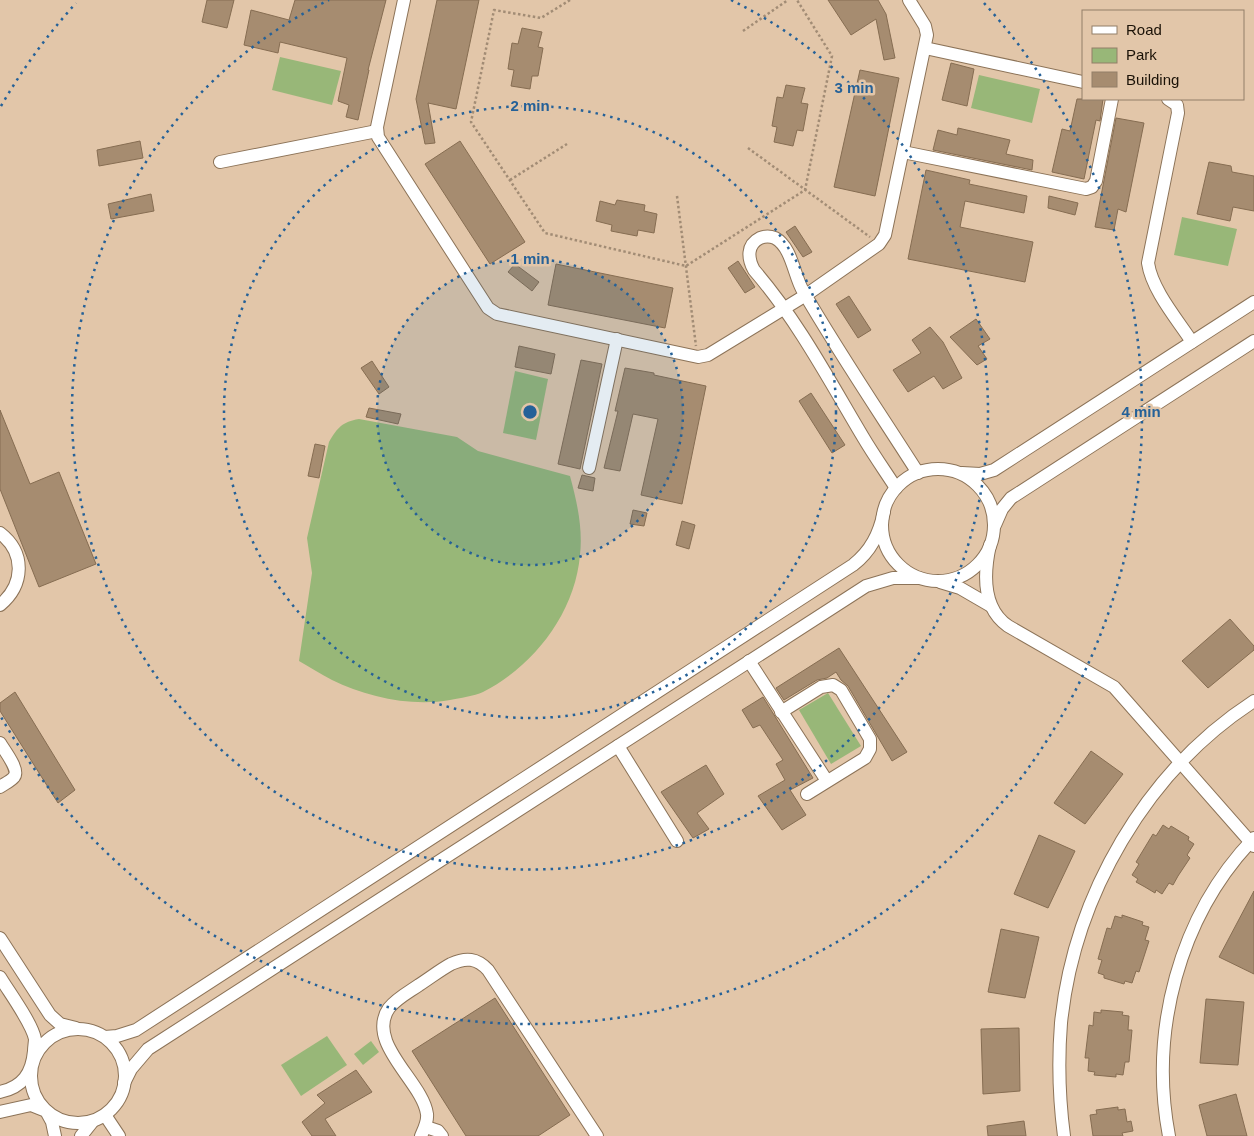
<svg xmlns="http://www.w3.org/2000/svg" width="1254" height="1136" font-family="Arial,sans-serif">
<rect width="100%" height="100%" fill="#e2c6a9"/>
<g fill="#98b778">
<polygon points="280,57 341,71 332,105 272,90"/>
<polygon points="979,75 1040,89 1032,123 971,108"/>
<polygon points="1182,217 1237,229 1228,266 1174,255"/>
<polygon points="515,371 548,379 536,440 503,433"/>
<path d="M359,419L457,437L478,451L570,476C577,502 583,528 580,555C575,613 534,666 483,692C474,696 460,698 450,700C412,707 366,697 332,680C320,674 310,667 299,661L312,573L307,538L329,442C338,427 342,422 359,419Z"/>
<polygon points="828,693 861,746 831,764 799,710"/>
<polygon points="327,1036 347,1065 301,1096 281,1065"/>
<polygon points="371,1041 379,1052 363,1065 354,1054"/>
</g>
<g fill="#a68c70" stroke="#866d52">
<polygon points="207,0 234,0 227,28 202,22"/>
<polygon points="295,0 386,0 368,70 369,70 358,120 346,117 349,105 338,101 347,58 280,42 278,53 244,45 251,10 289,20"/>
<polygon points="437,0 479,0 456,109 428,103 435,143 425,144 416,99"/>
<polygon points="828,0 878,0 886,14 895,58 884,60 876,19 851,35"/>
<polygon points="522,28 542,32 538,47 543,48 538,76 532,76 530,89 511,86 514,70 508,69 512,43 518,44"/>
<polygon points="951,63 974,69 967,106 942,100"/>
<polygon points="860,70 899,78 875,196 834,187"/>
<polygon points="786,85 805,88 801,103 808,104 803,131 797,130 793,146 774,142 777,127 772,126 777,97 783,98"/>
<polygon points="1077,99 1103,99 1100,121 1096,120 1084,179 1052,172 1062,129 1070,131"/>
<polygon points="1116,118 1144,123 1126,212 1118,209 1114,230 1095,227"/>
<polygon points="958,128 1010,140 1006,154 1033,160 1032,170 933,150 938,130 957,135"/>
<polygon points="140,141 143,158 99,166 97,150"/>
<polygon points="460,141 525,242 490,264 425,164"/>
<polygon points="1209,162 1231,166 1232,172 1254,176 1254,211 1233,207 1230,221 1197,214"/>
<polygon points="926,170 970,180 969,184 1027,196 1024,213 965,201 960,227 1033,242 1025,282 908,259"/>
<polygon points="151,194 154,211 111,219 108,204"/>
<polygon points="1049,196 1078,203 1075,215 1048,208"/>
<polygon points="617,200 645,205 644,211 657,214 654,233 638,230 637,236 611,231 612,225 596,221 600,201 615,205"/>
<polygon points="795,226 812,252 803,257 786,232"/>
<polygon points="738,261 755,287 745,293 728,268"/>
<polygon points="515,264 539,282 532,291 508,272"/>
<polygon points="556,264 673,288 665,328 548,305"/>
<polygon points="849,296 871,330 858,338 836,304"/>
<polygon points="976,319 990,339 978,346 987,359 977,365 950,337"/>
<polygon points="930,327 943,342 962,378 943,389 934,376 908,392 893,370 921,353 912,340"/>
<polygon points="519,346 555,354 551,374 515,367"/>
<polygon points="581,360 602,364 580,469 558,464"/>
<polygon points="372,361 389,387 379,394 361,368"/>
<polygon points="625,368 654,373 654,375 706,386 682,504 641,495 658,419 633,414 620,471 604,468 618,411 615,411"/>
<polygon points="811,393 845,445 832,453 799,401"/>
<polygon points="369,408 401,414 398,424 366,417"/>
<polygon points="0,410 30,484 59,472 96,564 39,587 0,489"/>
<polygon points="315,444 325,446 319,478 308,476"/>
<polygon points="582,475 595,478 593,491 578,488"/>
<polygon points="633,510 647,513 644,526 630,524"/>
<polygon points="682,521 695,525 689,549 676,545"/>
<polygon points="1230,619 1254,646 1254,650 1208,688 1182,661"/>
<polygon points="839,648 907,752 892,761 848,686 841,680 836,672 827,678 817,680 784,700 776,688"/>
<polygon points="15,692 75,790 58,803 0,711 0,703"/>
<polygon points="763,697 813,778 790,790 806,815 782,830 758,796 785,780 776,764 783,760 760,725 753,728 742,710"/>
<polygon points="1091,751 1123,774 1085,824 1054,803"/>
<polygon points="706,765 724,794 697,813 709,829 693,838 661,792"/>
<polygon points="1163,825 1169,829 1171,826 1189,837 1188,840 1194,844 1187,855 1190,858 1178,876 1173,885 1169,883 1162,894 1156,890 1155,893 1145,887 1136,882 1138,879 1132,875 1139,864 1136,862 1153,834 1156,836"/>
<polygon points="1039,835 1075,851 1048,908 1014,894"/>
<polygon points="1254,891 1254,974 1219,957"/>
<polygon points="1122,915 1143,922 1142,925 1149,927 1145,940 1149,941 1139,972 1136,971 1132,983 1125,981 1124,984 1104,978 1104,975 1098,973 1102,960 1098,959 1107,928 1111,929 1115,916 1122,918"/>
<polygon points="1001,929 1039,937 1025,998 988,992"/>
<polygon points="495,998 570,1115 538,1136 466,1136 412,1051"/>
<polygon points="1206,999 1244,1002 1238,1065 1200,1063"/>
<polygon points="1101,1010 1123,1012 1122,1015 1129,1016 1128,1030 1132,1030 1129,1062 1125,1062 1123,1075 1116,1074 1116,1077 1094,1075 1095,1072 1088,1071 1089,1058 1085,1058 1089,1025 1093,1026 1094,1012 1101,1013"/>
<polygon points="1019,1028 1020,1091 983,1094 981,1029"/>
<polygon points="356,1070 372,1092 325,1119 336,1136 312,1136 302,1122 325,1103 317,1095"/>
<polygon points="1236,1094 1247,1136 1207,1136 1199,1105"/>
<polygon points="1118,1107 1118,1110 1125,1109 1127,1122 1131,1121 1133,1131 1122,1133 1123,1136 1093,1136 1090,1115 1097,1114 1096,1110"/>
<polygon points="1024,1121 1026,1136 988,1136 987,1126"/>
</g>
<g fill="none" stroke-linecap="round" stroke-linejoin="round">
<defs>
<g id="minor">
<polyline points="404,0 377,127 378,137 488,308 497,314 698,357 708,355 806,295 879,244 885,235 927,35 925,26 909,0"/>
<polyline points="925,48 1083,82"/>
<path d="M1168,99L1177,105L1178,113L1148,263C1152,290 1177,319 1192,342"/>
<polyline points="903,152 1086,189 1092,187 1096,181 1112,99"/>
<polyline points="220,162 377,131"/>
<polyline points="589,468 617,339"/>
<circle cx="938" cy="525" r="56"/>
<polyline points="962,473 980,474 994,470 1254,302"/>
<path d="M896,488C885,471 873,454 863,437C829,380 798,321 754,270C748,259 746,245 760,238C765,236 770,236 775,238C792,247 794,276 803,291C839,353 879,412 918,473"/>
<polyline points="995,525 1002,509 1011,498 1254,341"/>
<path d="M0,533C26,553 24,585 0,605"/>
<path d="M990,545C984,572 982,608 1008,626L1114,687L1254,846"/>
<polyline points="940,582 960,588 991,606"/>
<polyline points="749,661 827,781"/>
<polyline points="781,712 821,687 833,685 841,690 870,739 870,749 865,758 807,794"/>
<path d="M0,743C4,750 20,770 14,777C11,781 4,784 0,787"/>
<polyline points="618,746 677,841"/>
<polyline points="0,938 50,1015 60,1024 76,1028"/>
<path d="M0,977C9,992 32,1023 35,1039C35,1042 34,1047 34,1051C32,1073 23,1087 0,1092"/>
<circle cx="78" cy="1076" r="47"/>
<path d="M105,1037L117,1036L136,1030L853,565C871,551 879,534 884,512"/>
<polyline points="124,1083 131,1069 148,1049 866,586 893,578 919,578"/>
<polyline points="0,1112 31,1105 46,1111 52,1122 55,1136"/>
<polyline points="105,1115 119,1136"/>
<polyline points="426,1127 438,1131 442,1136"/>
<polyline points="81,1136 93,1121"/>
<path d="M421,1136C424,1129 428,1122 427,1114C423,1082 365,1043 389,1008C397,998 409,992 419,985C430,978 440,970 451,964C466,957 477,958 488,970L597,1136"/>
<path d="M1064,1136C1059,1098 1058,1061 1061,1023C1074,896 1146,771 1254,701"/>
<path d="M1169,1136C1149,1031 1179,916 1254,838"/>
</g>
</defs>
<use href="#minor" stroke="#8c7358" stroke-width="14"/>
<g stroke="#a28c75" stroke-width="2.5" stroke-dasharray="2.5 2.5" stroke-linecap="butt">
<polyline points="570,0 541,18 494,10 471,122 545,233 686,266 805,190 832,56 797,0"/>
<polyline points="743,31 788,0"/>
<polyline points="748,148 870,237"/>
<polyline points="510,180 567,144"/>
<polyline points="677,196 696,346"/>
</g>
<use href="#minor" stroke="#fff" stroke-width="12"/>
</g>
<circle cx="530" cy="412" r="153" fill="#256198" fill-opacity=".12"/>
<g fill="none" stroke="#256198" stroke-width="2.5" stroke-dasharray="2.5 5">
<circle cx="530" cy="412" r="153"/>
<circle cx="530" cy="412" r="306"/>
<path d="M731 0A458 458 0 1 1 329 0"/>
<path d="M1 106A611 611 0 0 1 76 3M984 3A611 611 0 1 1 1 717"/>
</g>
<circle cx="530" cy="412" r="8" fill="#256198" stroke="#e2c6a9" stroke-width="2.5"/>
<g font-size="15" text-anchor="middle" font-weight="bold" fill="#256198" stroke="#e2c6a9" stroke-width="5" stroke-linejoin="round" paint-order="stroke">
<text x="854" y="93">3 min</text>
<text x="530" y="111">2 min</text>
<text x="530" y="264">1 min</text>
<text x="1141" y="417">4 min</text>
</g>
<rect x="1082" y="10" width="162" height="90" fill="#e2c6a9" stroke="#927e68"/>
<rect x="1092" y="26" width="25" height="8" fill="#ffffff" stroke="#927e68"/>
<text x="1126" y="35" font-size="15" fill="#1b1207">Road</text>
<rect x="1092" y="48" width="25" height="15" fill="#98b778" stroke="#927e68"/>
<text x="1126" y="60" font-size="15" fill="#1b1207">Park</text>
<rect x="1092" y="72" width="25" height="15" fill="#a68c70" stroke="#927e68"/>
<text x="1126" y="85" font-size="15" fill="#1b1207">Building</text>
</svg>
